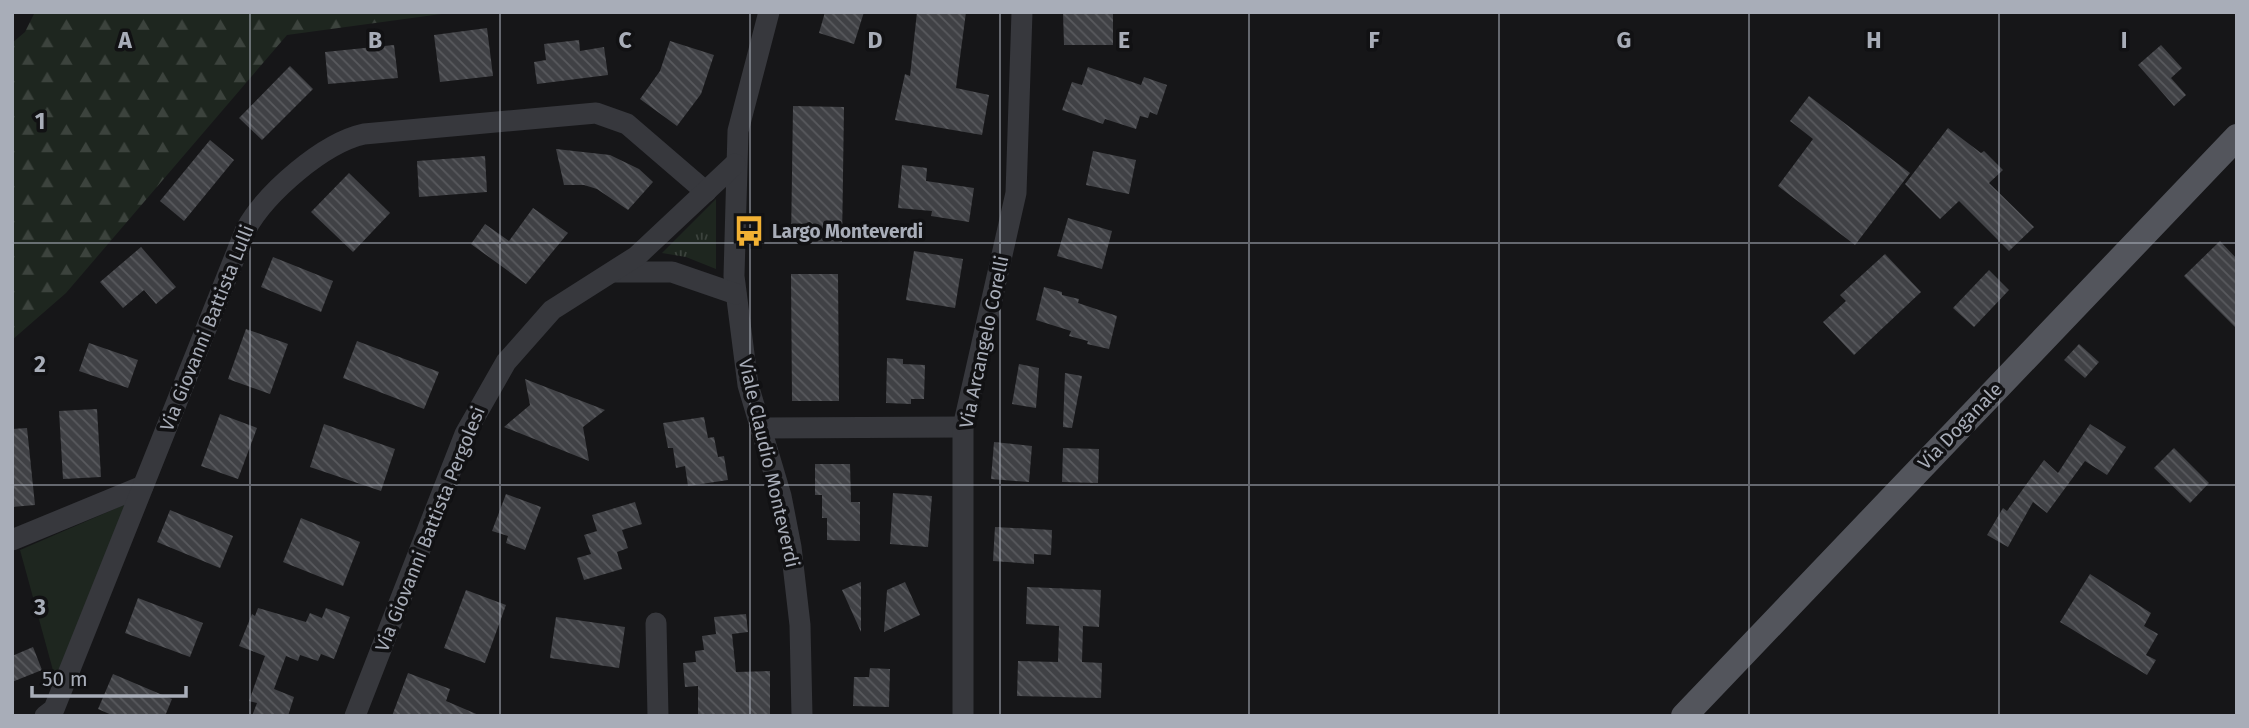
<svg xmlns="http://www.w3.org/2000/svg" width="2249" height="728" font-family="'Fira Sans',sans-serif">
<defs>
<pattern id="grass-tufts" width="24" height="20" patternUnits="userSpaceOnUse" patternTransform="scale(1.75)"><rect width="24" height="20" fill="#1e261f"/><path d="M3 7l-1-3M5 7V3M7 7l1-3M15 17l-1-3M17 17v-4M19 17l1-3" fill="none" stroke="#3c433d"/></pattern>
<pattern id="forest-firs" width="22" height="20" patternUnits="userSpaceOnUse" patternTransform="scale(1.75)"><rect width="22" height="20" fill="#1e261f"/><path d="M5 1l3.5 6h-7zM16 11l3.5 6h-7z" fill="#3c433d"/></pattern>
<pattern id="building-back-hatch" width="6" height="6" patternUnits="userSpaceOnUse" patternTransform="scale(1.75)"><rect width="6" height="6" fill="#404145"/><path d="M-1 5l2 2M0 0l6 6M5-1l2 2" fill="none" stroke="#595a5e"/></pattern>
</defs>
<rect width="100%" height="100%" fill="#161618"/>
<polygon fill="url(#grass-tufts)" points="716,199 716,269 686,257 662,253"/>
<polygon fill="url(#forest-firs)" points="35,12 456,12 287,35 66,293 12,340 12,43 25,32"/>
<polygon fill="#1e261f" points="126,504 57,685 20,550"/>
<g fill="url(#building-back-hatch)">
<polygon points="825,12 864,12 854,44 819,33"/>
<polygon points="917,12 966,12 956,88 989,95 982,135 895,120 905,74 910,76"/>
<polygon points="1063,12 1113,12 1113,45 1064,45"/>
<polygon points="487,28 493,76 440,82 434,35"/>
<polygon points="579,40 580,51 604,47 608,75 537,84 534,62 546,60 544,44"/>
<polygon points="670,41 714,55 701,94 677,126 640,99 660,71"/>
<polygon points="394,45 398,78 328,84 325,52"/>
<polygon points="2161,45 2182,68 2171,78 2186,95 2174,106 2138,65"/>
<polygon points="290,66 313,89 262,140 239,118"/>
<polygon points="1088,67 1141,85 1144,77 1167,85 1157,115 1150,112 1148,118 1140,116 1136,129 1105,119 1103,124 1062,110 1072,82 1082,85"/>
<polygon points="1809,96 1910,173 1855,245 1778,186 1813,139 1790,121"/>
<polygon points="793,106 844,107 842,242 791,241"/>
<polygon points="1948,128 1981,153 1984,151 2003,170 1989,183 2034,227 2009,251 1959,201 1940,219 1905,184"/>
<polygon points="210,140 234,160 184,221 160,201"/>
<polygon points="556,149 610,155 639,169 653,182 628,210 597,189 584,185 564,185"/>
<polygon points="1093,151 1136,160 1129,194 1086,185"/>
<polygon points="485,156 487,192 419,197 417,161"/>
<polygon points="902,165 927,168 926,181 974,188 969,222 931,216 932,211 898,208"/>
<polygon points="349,173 390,213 353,252 311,212"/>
<polygon points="533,208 568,233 526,284 471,244 485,224 509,241"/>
<polygon points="1068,218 1112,231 1102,269 1057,256"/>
<polygon points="2220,241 2237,259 2237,329 2184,276"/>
<polygon points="141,247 176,287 156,304 144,290 123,308 100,282"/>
<polygon points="914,251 963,259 955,308 906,300"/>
<polygon points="1885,254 1921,292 1854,355 1823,322 1846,301 1840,295"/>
<polygon points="273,257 333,281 321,312 261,287"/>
<polygon points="1989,270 2009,290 1974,327 1953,308"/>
<polygon points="791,274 838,274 839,401 792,401"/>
<polygon points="1044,287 1062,292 1062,295 1079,299 1078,303 1117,316 1109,349 1087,344 1088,341 1069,336 1071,331 1036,320"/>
<polygon points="246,329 288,344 270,394 228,379"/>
<polygon points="357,341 439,372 424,409 343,378"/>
<polygon points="89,343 138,360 128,388 79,371"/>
<polygon points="2079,344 2099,362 2085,378 2064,360"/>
<polygon points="887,358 903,359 903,364 925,365 924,399 911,399 911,404 886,403"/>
<polygon points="1019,364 1039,368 1036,408 1012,404"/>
<polygon points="1065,373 1082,376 1072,428 1063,427"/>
<polygon points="525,379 605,410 583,427 589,461 504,427 530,405"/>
<polygon points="97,409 101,477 63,479 59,411"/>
<polygon points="220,414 257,428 238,479 201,466"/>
<polygon points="704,417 708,438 714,437 718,457 724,456 728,480 688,486 685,466 676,468 673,448 668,448 663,423"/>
<polygon points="324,424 395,449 381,491 310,467"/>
<polygon points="2090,424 2126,447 2107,475 2085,461 2047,513 2033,502 2008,547 1987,535 2003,508 2007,511 2044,460 2058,473"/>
<polygon points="27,428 35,505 12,507 12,429"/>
<polygon points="994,442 1032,446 1029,482 991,479"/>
<polygon points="1063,448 1099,449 1098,483 1062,482"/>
<polygon points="2174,448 2209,483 2190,503 2154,468"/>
<polygon points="815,464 850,464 851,502 860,502 860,541 827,540 827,518 822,518 822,495 815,495"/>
<polygon points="893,493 932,496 928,547 890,544"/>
<polygon points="506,494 541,507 525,550 506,543 508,536 492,531"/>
<polygon points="635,502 642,524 622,530 628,548 617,552 622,569 584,580 577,558 591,554 584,535 597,531 592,515"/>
<polygon points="170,510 233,536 220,568 157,542"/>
<polygon points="301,518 360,542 343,586 283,562"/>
<polygon points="995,527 1052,530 1051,555 1034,554 1034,564 993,561"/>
<polygon points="2090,574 2151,613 2144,626 2158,634 2146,655 2156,660 2147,675 2060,622"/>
<polygon points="861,582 861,632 842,590"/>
<polygon points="905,582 920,615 884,632 887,590"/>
<polygon points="1027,587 1101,590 1099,627 1083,626 1082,662 1102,663 1101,698 1017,696 1018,661 1058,662 1059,626 1026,624"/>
<polygon points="466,590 506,605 485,663 444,648"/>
<polygon points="138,598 203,623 190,657 125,633"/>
<polygon points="258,608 306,622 310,613 322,618 326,608 350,617 334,659 321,654 318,661 300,655 298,661 286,656 274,689 294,697 288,716 252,716 257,703 249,701 265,656 239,646 252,614 255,616"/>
<polygon points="746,614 748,632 732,634 736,672 770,671 770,716 698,716 698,686 685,687 683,663 696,662 695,651 704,650 702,636 716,634 714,617"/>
<polygon points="556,617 625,627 619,668 550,658"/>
<polygon points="33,647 42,670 12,682 12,656"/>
<polygon points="870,668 890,669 889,707 853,706 854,677 869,677"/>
<polygon points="408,673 450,689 446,701 481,716 392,716"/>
<polygon points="113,674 172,699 165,716 114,716 98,709"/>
</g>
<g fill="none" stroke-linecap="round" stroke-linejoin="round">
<g stroke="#37383d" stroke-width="21">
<polyline points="769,12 738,131 734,276 748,385 781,496 791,547 800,625 802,716"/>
<polyline points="615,272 672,272 736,294"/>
<polyline points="761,428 963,427"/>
<polyline points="12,540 143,486"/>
<polyline points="656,623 658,716"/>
<path d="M45,716L54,709L246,229C266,193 323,143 364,134L596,113L627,124L706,192"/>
<polyline points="355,716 465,434 506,362 552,310 637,256 735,164"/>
<polyline points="963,716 963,427 1016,193 1022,12"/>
</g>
<polyline stroke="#53555c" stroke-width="26" points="1684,716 2237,137"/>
</g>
<path fill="none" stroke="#a8adb8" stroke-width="2" stroke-opacity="0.55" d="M250,12V716M500,12V716M750,12V716M1000,12V716M1249,12V716M1499,12V716M1749,12V716M1999,12V716M12,243H2237M12,485H2237"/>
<defs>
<symbol id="bus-bare" viewBox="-9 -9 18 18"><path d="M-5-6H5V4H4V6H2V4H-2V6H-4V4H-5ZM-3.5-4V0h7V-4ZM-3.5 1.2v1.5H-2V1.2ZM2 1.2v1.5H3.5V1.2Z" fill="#f2b134" stroke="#111113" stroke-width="2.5" paint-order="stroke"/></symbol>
</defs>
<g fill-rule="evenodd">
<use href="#bus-bare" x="727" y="209" width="44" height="44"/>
</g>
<g text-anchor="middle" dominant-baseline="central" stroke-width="7" stroke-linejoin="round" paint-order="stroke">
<g font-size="19" font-weight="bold" fill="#a8adb8" stroke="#111113" text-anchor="start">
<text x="772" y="231">Largo Monteverdi</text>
</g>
<g font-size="19" fill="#a8adb8" stroke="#111113">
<text transform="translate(207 328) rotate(-68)">Via Giovanni Battista Lulli</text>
<text transform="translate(984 342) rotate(-78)">Via Arcangelo Corelli</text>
<text transform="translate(1960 426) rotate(-46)">Via Doganale</text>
<text transform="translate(769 463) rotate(77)">Viale Claudio Monteverdi</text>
<text transform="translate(430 529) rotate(-68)">Via Giovanni Battista Pergolesi</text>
</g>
</g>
<g font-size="23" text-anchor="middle" font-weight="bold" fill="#a8adb8" stroke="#111113" stroke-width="7" stroke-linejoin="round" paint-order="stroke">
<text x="125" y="48">A</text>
<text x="375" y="48">B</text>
<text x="625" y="48">C</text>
<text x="875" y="48">D</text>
<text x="1124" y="48">E</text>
<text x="1374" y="48">F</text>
<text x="1624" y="48">G</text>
<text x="1874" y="48">H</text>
<text x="2124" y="48">I</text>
<text x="40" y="129">1</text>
<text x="40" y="372">2</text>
<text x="40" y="615">3</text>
</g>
<rect width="2249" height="728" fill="none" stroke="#a8adb8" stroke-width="28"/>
<path d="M32 686v10h154v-10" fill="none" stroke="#a8adb8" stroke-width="3.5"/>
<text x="42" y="686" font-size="21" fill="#a8adb8" stroke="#111113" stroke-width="5" paint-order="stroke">50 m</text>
</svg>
